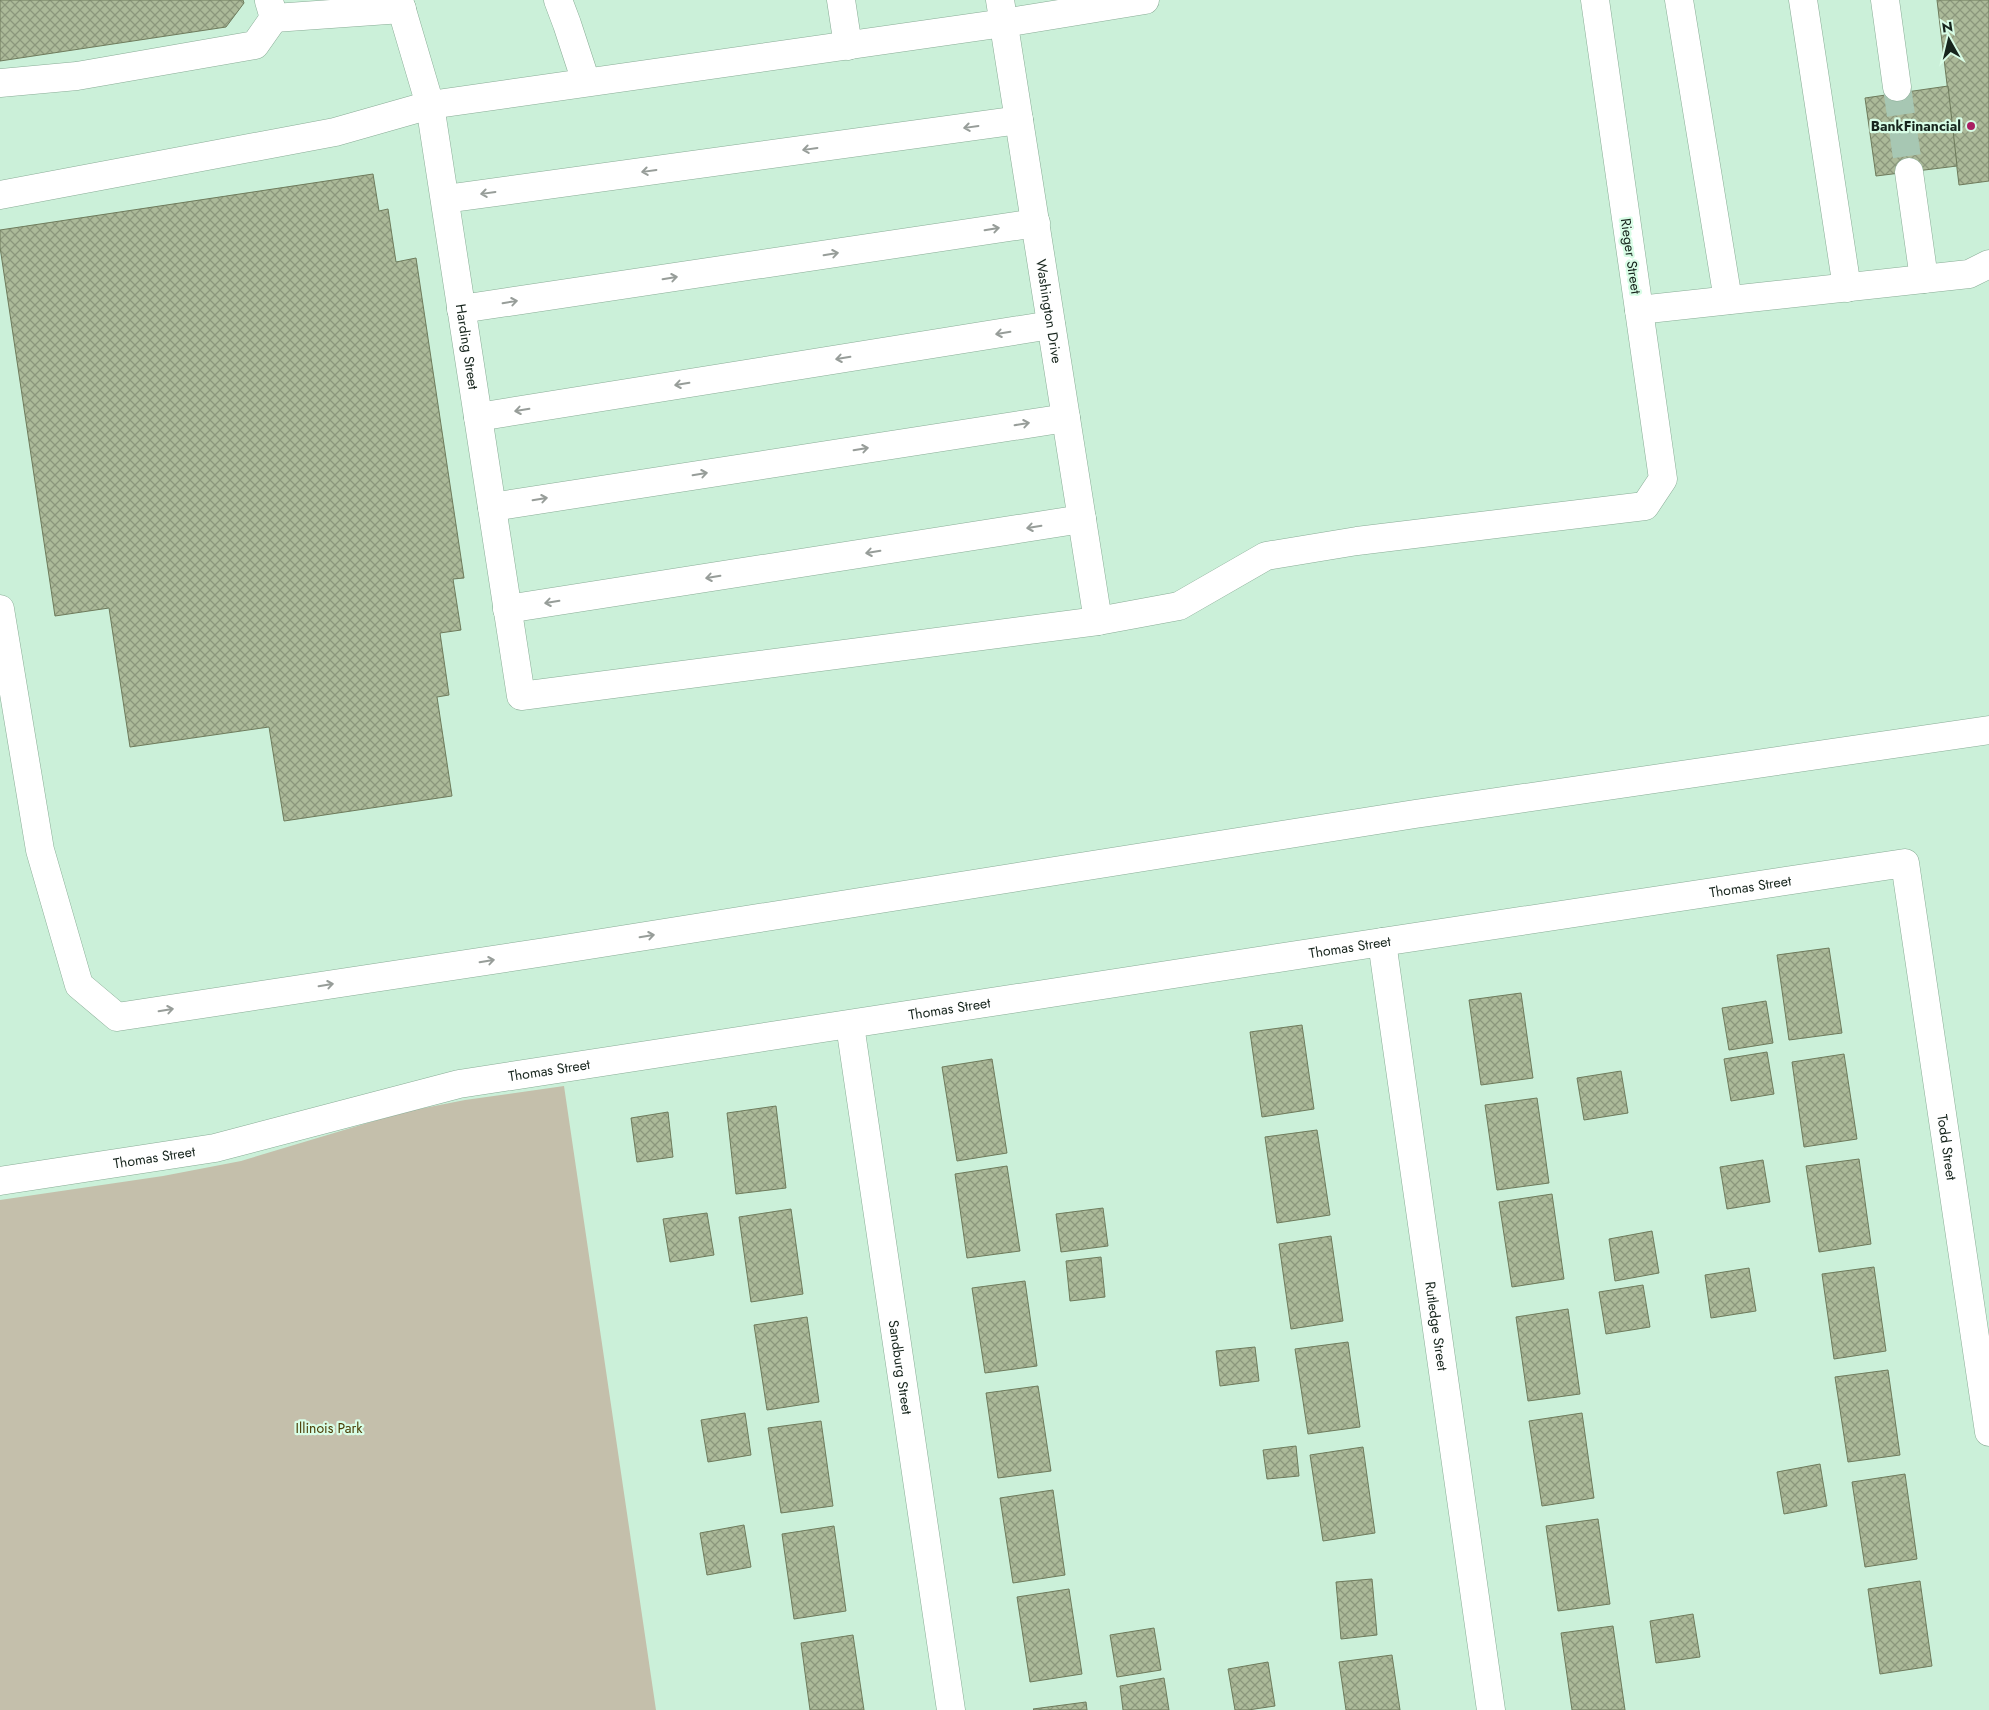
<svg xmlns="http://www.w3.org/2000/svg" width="1989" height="1710" font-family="Jost,sans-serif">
<defs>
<pattern id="building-cross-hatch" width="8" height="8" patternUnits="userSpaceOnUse" patternTransform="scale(1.25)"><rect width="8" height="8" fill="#acba99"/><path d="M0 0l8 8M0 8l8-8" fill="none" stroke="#8b977c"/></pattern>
</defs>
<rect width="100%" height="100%" fill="#cbf0d9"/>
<polygon fill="#c4bfab" points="564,1086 656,1710 0,1710 0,1200 163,1176 241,1161 404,1112 465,1100"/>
<g fill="url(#building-cross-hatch)" stroke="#6e7b5c">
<polygon points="0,0 243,0 244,3 226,27 0,61"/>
<polygon points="1937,0 1989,0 1989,181 1959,185"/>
<polygon points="1948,86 1957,166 1876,176 1865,98"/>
<polygon points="373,174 379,211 388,209 396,262 416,258 464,578 453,579 461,630 440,633 449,695 437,697 452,796 284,821 269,727 130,747 109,608 55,616 0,247 0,230"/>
<polygon points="1829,948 1842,1033 1789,1040 1777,955"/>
<polygon points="1521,993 1533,1078 1481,1085 1469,1000"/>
<polygon points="1766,1001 1773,1043 1729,1050 1722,1008"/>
<polygon points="1302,1025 1314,1109 1262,1117 1250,1032"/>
<polygon points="1767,1052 1774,1094 1731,1101 1724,1059"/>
<polygon points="1844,1054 1857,1139 1804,1147 1792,1062"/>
<polygon points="992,1059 1007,1153 957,1161 942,1067"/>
<polygon points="1621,1071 1628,1113 1584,1120 1577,1078"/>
<polygon points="1537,1098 1549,1183 1497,1190 1485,1105"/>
<polygon points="776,1106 786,1188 736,1194 727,1113"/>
<polygon points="668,1112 673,1157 637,1162 631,1118"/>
<polygon points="1317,1130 1330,1215 1277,1223 1265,1137"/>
<polygon points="1859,1159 1871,1244 1819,1252 1806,1166"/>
<polygon points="1763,1160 1770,1202 1727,1209 1720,1167"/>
<polygon points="1007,1166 1020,1251 967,1258 955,1174"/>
<polygon points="1552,1194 1564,1279 1512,1287 1499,1202"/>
<polygon points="1103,1208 1108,1246 1061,1252 1056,1214"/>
<polygon points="791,1209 803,1294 751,1302 739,1217"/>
<polygon points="707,1213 714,1255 670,1262 663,1219"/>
<polygon points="1652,1231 1659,1273 1615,1281 1609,1239"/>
<polygon points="1331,1236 1343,1321 1291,1329 1279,1244"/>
<polygon points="1101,1257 1105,1297 1070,1301 1066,1261"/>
<polygon points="1874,1267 1886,1351 1834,1359 1822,1274"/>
<polygon points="1749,1268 1756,1311 1711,1318 1705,1275"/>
<polygon points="1025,1281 1037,1366 985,1373 972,1288"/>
<polygon points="1643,1285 1650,1327 1606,1334 1599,1292"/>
<polygon points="1568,1309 1580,1394 1528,1401 1516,1317"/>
<polygon points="807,1317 819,1402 767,1410 754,1325"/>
<polygon points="1348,1342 1360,1427 1308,1434 1295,1349"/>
<polygon points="1255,1347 1259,1381 1220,1386 1216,1351"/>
<polygon points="1888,1370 1900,1455 1848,1462 1835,1377"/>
<polygon points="1038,1386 1051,1471 998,1478 986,1393"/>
<polygon points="745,1413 751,1455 708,1462 701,1420"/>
<polygon points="1582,1413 1594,1498 1542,1506 1529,1421"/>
<polygon points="821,1421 833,1506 781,1513 768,1428"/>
<polygon points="1296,1446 1299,1476 1267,1479 1263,1450"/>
<polygon points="1363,1447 1375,1533 1323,1541 1310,1455"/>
<polygon points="1820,1464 1827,1506 1784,1514 1777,1472"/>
<polygon points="1905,1474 1917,1559 1865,1567 1852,1482"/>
<polygon points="1053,1490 1065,1575 1013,1583 1000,1498"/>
<polygon points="1598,1519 1610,1604 1558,1611 1546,1526"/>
<polygon points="744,1525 751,1567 707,1575 700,1533"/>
<polygon points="834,1526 846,1611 794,1619 782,1534"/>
<polygon points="1372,1579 1377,1635 1341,1639 1336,1582"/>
<polygon points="1920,1581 1932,1666 1880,1674 1868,1589"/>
<polygon points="1069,1589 1082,1674 1030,1682 1017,1597"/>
<polygon points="1693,1614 1700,1657 1656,1663 1650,1621"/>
<polygon points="1613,1626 1625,1710 1572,1710 1561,1633"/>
<polygon points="1154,1628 1161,1670 1117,1677 1110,1635"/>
<polygon points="853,1635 864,1710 810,1710 801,1643"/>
<polygon points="1392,1655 1400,1710 1346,1710 1339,1662"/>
<polygon points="1268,1662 1275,1706 1248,1710 1235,1710 1228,1669"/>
<polygon points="1164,1678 1169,1710 1123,1710 1120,1686"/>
<polygon points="1086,1702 1087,1710 1034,1710 1033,1709"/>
</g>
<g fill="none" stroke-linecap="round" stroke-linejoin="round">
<polyline stroke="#a7c7b3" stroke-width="28" stroke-dasharray="28 14" stroke-linecap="butt" points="1897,87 1909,172"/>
<defs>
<g id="minor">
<path id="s1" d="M399,0L430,105L521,696L1098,621L1179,606L1266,556L1357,541L1645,506L1663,479L1595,0"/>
<polyline points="558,0 567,24 586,82"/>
<polyline points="841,0 848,46"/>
<path id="s2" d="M1000,0L1098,621"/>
<polyline points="1679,0 1728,300"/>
<polyline points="1803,0 1847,288"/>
<polyline points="1885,0 1897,87"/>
<polyline points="269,1 274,18 402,9"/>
<polyline points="0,83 77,76 255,45 274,18"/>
<polyline points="1909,172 1924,279"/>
<polyline points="0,195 335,132 430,105 1004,23 1145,0"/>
<polyline points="445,199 1019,120"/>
<polyline points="461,309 1036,223"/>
<polyline points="1639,310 1969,274 1989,264"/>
<polyline points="478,417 1051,325"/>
<polyline points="492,507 1066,418"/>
<polyline points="0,609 40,850 79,985 117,1017 545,952 1415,814 1989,730"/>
<polyline points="507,609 1082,519"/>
<path id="s3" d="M1382,942L1491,1710"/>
<path id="s4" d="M850,1025L951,1710"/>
<path id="s5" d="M0,1181L215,1148L459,1084L1382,942L1905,863L1989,1432"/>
</g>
</defs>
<use href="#minor" stroke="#89ac96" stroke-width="29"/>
<use href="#minor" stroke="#fff" stroke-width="28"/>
</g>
<defs><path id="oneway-shaft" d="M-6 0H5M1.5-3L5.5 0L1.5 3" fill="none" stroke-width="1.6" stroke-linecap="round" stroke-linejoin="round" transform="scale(1.25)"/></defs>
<g stroke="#979d99">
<use href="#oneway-shaft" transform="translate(971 127) rotate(172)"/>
<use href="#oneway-shaft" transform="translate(810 149) rotate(172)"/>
<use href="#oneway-shaft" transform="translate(649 171) rotate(172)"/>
<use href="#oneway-shaft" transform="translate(488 193) rotate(172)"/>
<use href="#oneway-shaft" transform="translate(992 229) rotate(-9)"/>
<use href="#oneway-shaft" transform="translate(831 254) rotate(-9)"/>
<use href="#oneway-shaft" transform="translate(670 278) rotate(-9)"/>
<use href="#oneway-shaft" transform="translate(510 302) rotate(-9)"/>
<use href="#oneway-shaft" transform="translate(1003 333) rotate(171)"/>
<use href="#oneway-shaft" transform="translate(843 358) rotate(171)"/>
<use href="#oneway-shaft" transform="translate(682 384) rotate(171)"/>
<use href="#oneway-shaft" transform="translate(522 410) rotate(171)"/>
<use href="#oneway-shaft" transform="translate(1022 424) rotate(-9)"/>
<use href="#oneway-shaft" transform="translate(861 449) rotate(-9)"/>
<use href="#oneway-shaft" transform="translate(700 474) rotate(-9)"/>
<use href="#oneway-shaft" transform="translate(540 499) rotate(-9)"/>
<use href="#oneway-shaft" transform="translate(1034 527) rotate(171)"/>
<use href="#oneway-shaft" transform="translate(873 552) rotate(171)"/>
<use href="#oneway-shaft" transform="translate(713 577) rotate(171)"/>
<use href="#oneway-shaft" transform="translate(552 602) rotate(171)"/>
<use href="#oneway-shaft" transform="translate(647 936) rotate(-9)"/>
<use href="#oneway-shaft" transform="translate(487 961) rotate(-9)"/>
<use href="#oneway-shaft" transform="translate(326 985) rotate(-9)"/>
<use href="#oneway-shaft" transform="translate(166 1010) rotate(-9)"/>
</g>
<circle fill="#a91f62" stroke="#d8fde6" stroke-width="2" cx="1971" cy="126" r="5"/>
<g text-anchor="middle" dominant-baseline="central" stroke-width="4.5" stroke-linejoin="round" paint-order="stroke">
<g font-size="14" font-weight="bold" fill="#17251d" stroke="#d8fde6" text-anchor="end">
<text x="1961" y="126">BankFinancial</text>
</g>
<g font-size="14" fill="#17251d" stroke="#d8fde6">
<text transform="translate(1631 256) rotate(82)">Rieger Street</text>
<text stroke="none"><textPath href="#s2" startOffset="315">Washington Drive</textPath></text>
<text stroke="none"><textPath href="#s1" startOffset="354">Harding Street</textPath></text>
<text stroke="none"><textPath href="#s5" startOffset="1776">Thomas Street</textPath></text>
<text stroke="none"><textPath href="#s5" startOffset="1371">Thomas Street</textPath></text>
<text stroke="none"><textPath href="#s5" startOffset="966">Thomas Street</textPath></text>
<text stroke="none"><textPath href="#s5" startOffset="561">Thomas Street</textPath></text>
<text stroke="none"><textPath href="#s5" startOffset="2220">Todd Street</textPath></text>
<text stroke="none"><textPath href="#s5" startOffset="156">Thomas Street</textPath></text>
<text stroke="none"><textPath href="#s3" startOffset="388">Rutledge Street</textPath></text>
<text stroke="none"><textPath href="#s4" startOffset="346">Sandburg Street</textPath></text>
</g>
<g font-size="14" fill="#493b02" stroke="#d8fde6">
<text x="329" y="1428">Illinois Park</text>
</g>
</g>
<g transform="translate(1949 40) rotate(352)" stroke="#d8fde6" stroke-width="4" paint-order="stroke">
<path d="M0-4L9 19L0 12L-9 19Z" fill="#17251d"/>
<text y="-8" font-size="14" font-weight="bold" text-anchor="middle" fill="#17251d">N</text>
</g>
</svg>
